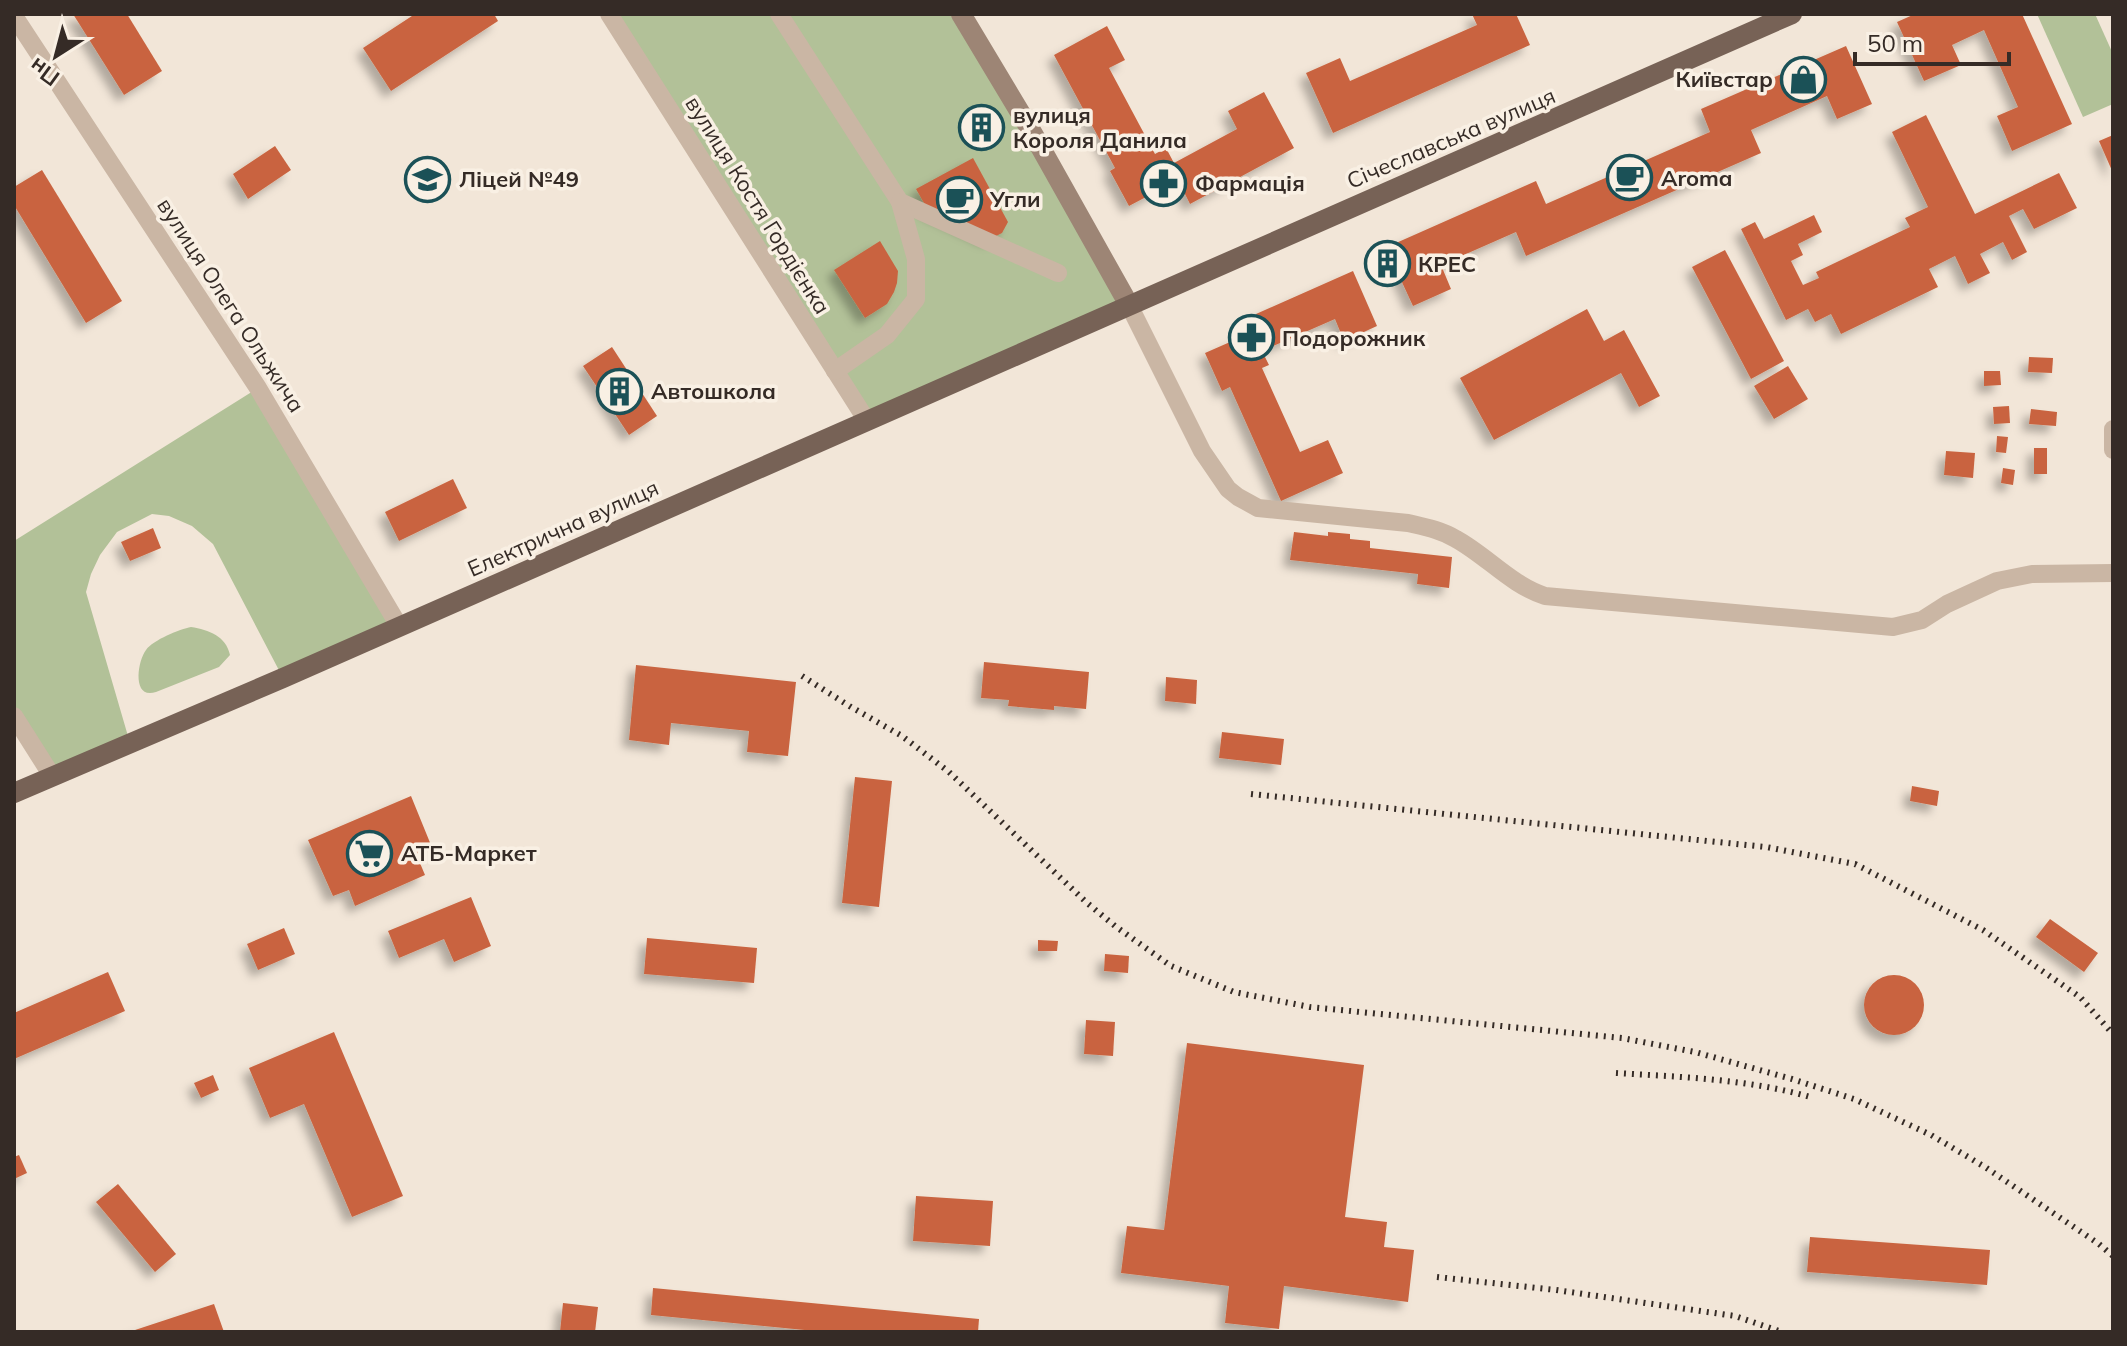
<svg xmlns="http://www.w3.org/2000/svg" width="2127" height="1346" font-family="Mulish,sans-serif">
<defs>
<filter id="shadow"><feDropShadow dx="-7" dy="7" stdDeviation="4" flood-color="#0004"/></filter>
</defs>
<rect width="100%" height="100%" fill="#f2e6d8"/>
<g fill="#b2c198">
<polygon points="618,14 961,14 1129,305 867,421"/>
<polygon points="2037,14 2095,14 2113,54 2113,104 2083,117"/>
<polygon points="258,388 399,626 283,678 213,544 192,526 169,516 152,514 117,532 100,555 91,574 86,592 130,743 52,776 14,716 14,541"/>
<path d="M191,627C209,630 226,636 230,655L219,667L156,692C132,700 137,662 146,650C153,640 180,629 191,627Z"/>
</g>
<g fill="#c9643f" filter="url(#shadow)">
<polygon points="73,14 127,14 162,71 124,95"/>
<polygon points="415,14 494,14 498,21 391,91 363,48"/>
<polygon points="1472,14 1516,14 1530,45 1333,133 1306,73 1340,58 1350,81 1477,25"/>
<polygon points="1915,14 2022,14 2072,124 2012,151 1997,116 2018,107 1984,30 1952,45 1961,65 1924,81 1897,22"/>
<polygon points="1107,26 1125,60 1109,68 1155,154 1166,148 1174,163 1237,129 1228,111 1264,92 1294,148 1190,204 1178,180 1129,206 1110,171 1115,168 1054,55"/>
<polygon points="1846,46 1872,104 1837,119 1827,96 1751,130 1761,153 1526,256 1516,232 1441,265 1451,289 1413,306 1395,267 1382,273 1378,262 1391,257 1387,247 1536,181 1546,204 1710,132 1701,109"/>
<polygon points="1926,115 1975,214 2059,173 2077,208 2034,229 2023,209 2009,216 2027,252 2012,260 2003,242 1980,254 1990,273 1968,284 1955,256 1929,269 1938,287 1841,334 1831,314 1815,322 1808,309 1786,320 1741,229 1755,222 1764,239 1814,215 1822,232 1798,244 1803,255 1791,261 1803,285 1819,278 1816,272 1910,227 1905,218 1928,207 1892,132"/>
<polygon points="2113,135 2113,173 2099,141"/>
<polygon points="275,146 291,170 248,199 233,174"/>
<polygon points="973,158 1008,222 1002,233 990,239 928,210 916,189"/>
<polygon points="42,170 122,301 86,323 14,205 14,187"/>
<polygon points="880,241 898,271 897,283 894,292 887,304 865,318 834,270"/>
<polygon points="1725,250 1784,361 1751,379 1692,267"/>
<polygon points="1353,271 1377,326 1344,341 1335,319 1262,351 1269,365 1262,368 1300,452 1328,440 1343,473 1281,501 1230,387 1222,391 1205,353 1262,328 1256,314"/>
<polygon points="1587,309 1604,341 1624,330 1660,396 1639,407 1621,373 1494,440 1460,378"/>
<polygon points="612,347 657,416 629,435 583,366"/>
<polygon points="2029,357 2053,358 2052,373 2028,372"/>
<polygon points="1788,366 1808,399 1774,419 1754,386"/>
<polygon points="1984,371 2000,371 2001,385 1984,386"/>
<polygon points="2009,406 2010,423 1994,424 1993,407"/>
<polygon points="2031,409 2057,412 2056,426 2029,424"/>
<polygon points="1997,436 2008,437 2006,453 1996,452"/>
<rect x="2034" y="448" width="13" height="26"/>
<polygon points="1946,451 1975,453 1973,478 1944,475"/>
<polygon points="2003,468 2015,470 2013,485 2001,483"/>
<polygon points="453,479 467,508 399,541 385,512"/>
<polygon points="153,528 161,548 130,561 121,542"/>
<polygon points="1294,532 1328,536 1328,532 1350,534 1350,539 1370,541 1370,548 1452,557 1449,588 1417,584 1418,574 1290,560"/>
<polygon points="984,662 1089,672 1086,709 1054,706 1054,710 1008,706 1009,700 981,698"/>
<polygon points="636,665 796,682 788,756 747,752 749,731 671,723 669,745 629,740"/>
<polygon points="1166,677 1197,680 1196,704 1165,701"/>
<polygon points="1222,732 1284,739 1281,765 1219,758"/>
<polygon points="855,777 892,781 879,907 842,903"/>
<polygon points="1912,786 1939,791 1937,806 1910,801"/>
<polygon points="411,796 433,850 417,856 425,875 355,906 349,890 333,896 308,840"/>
<polygon points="471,897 491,946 454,962 444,939 399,958 388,931"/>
<polygon points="2050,919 2098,953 2084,972 2036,937"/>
<polygon points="284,928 295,954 258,970 247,944"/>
<polygon points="647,938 757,948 754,983 644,974"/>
<polygon points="1038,940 1058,941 1057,951 1038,951"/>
<polygon points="1105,954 1129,956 1128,973 1104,971"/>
<polygon points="108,972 125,1011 14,1059 14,1013"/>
<circle cx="1894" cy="1005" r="30"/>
<polygon points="1086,1020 1115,1022 1113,1056 1084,1054"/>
<polygon points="334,1032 403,1196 352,1217 304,1104 270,1118 249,1068"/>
<polygon points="1187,1043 1364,1065 1345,1217 1387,1222 1384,1247 1414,1250 1408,1302 1284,1286 1279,1329 1225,1323 1229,1286 1121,1273 1127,1226 1164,1230"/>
<polygon points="213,1075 219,1090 201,1098 194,1083"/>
<polygon points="19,1155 27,1173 14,1179 14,1157"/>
<polygon points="118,1184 176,1254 155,1272 96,1202"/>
<polygon points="916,1196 993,1201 990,1246 913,1241"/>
<polygon points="1810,1237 1990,1250 1987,1285 1807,1272"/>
<polygon points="653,1288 979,1319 978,1332 825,1332 651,1315"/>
<polygon points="563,1303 598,1307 595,1332 560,1332"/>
<polygon points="214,1304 224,1332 132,1332 132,1331"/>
</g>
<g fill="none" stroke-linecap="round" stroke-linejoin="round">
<g stroke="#cab6a4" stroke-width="18">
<polyline points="609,14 867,421"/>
<polyline points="779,14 900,202 1058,273"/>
<polyline points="14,16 258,388 399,626"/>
<path d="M1129,305L1202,451L1228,489L1238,497L1258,508L1408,523C1425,527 1441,530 1456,539C1487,556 1511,585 1545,596L1893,627L1922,620L1947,604L1997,581L2032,574L2113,573"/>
<polyline points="835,371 887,335 916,299 916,259 900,202"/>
<polyline points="2113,429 2113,450"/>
<polyline points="14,716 52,776"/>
</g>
<polyline stroke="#9d8575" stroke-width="20" points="961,14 1033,134 1129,305"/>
<polyline stroke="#776256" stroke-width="20" points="14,793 283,678 1792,14"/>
<g stroke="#352b26" stroke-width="6" stroke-dasharray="2 6" stroke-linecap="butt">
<polyline points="802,676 851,707 902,736 949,772 1086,902 1115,926 1171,966 1234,992 1310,1007 1622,1038 1695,1052 1792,1079 1854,1099 1931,1135 1985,1167 2099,1244 2113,1256"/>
<polyline points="1251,794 1766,847 1855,864 1983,930 2080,997 2113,1034"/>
<path d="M1616,1073C1681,1077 1748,1079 1810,1097"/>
<polyline points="1437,1277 1556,1290 1735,1316 1782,1332"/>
</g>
</g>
<defs>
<symbol id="shop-ring" viewBox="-11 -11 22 22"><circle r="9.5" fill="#f9f0e4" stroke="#1b5157" stroke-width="1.5"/><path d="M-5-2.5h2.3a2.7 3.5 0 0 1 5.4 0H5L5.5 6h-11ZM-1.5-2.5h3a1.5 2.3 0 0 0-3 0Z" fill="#1b5157"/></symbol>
<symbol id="building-ring" viewBox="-11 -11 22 22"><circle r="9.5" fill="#f9f0e4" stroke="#1b5157" stroke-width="1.5"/><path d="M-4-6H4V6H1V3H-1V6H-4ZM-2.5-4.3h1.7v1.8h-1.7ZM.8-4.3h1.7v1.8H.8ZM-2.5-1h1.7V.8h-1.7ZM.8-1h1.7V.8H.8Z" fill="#1b5157"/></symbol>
<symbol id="cafe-ring" viewBox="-11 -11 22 22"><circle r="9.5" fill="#f9f0e4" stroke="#1b5157" stroke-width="1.5"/><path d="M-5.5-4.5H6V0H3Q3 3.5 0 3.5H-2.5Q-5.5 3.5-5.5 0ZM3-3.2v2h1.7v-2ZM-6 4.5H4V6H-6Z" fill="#1b5157"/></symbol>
<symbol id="school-ring" viewBox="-11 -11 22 22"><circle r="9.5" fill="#f9f0e4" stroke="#1b5157" stroke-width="1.5"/><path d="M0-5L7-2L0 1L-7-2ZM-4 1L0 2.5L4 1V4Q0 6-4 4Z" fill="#1b5157"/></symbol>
<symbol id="pharmacy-ring" viewBox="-11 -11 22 22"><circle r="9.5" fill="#f9f0e4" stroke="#1b5157" stroke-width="1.5"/><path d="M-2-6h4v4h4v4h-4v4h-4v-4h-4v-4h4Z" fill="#1b5157"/></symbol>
<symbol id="supermarket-ring" viewBox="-11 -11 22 22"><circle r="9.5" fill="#f9f0e4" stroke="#1b5157" stroke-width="1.5"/><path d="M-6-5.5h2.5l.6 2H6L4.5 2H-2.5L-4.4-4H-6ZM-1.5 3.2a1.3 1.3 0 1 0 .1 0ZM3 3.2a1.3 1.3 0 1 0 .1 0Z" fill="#1b5157"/></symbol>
</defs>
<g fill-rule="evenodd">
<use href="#shop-ring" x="1778" y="54" width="51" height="51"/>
<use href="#building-ring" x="956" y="102" width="51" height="51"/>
<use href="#cafe-ring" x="1604" y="152" width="51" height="51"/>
<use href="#school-ring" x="402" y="154" width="51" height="51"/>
<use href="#pharmacy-ring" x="1138" y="158" width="51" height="51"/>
<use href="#cafe-ring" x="934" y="174" width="51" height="51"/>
<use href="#building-ring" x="1362" y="238" width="51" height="51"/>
<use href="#pharmacy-ring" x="1226" y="312" width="51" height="51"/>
<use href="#building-ring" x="594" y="366" width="51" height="51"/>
<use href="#supermarket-ring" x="344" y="828" width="51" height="51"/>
</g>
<g text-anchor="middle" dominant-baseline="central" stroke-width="7" stroke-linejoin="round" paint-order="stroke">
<g font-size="22" font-weight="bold" fill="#352b26" stroke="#f9f0e4" text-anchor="start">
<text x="1773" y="79" text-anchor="end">Київстар</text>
<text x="1013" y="115">вулиця<tspan x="1013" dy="25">Короля Данила</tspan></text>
<text x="1661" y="178">Aroma</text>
<text x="459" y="179">Ліцей №49</text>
<text x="1195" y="183">Фармація</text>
<text x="990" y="199">Угли</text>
<text x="1418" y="264">КРЕС</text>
<text x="1282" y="338">Подорожник</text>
<text x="651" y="391">Автошкола</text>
<text x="401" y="853">АТБ-Маркет</text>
</g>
<g font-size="22" fill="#352b26" stroke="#f9f0e4">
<text transform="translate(1451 138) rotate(-23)">Січеславська вулиця</text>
<text transform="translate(758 205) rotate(58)">вулиця Костя Гордієнка</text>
<text transform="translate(231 305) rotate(57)">вулиця Олега Ольжича</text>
<text transform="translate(563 528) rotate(-24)">Електрична вулиця</text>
</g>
</g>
<rect width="2127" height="1346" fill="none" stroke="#352b26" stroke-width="32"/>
<g transform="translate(56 56) rotate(216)" stroke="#f9f0e4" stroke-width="6" paint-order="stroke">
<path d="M0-6L14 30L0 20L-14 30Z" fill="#352b26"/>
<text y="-12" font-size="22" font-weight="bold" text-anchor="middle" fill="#352b26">Пн</text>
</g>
<path d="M1855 52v12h154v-12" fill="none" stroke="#352b26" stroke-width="4"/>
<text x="1867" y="52" font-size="24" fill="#352b26" stroke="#f9f0e4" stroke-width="6" paint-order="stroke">50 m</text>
</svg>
